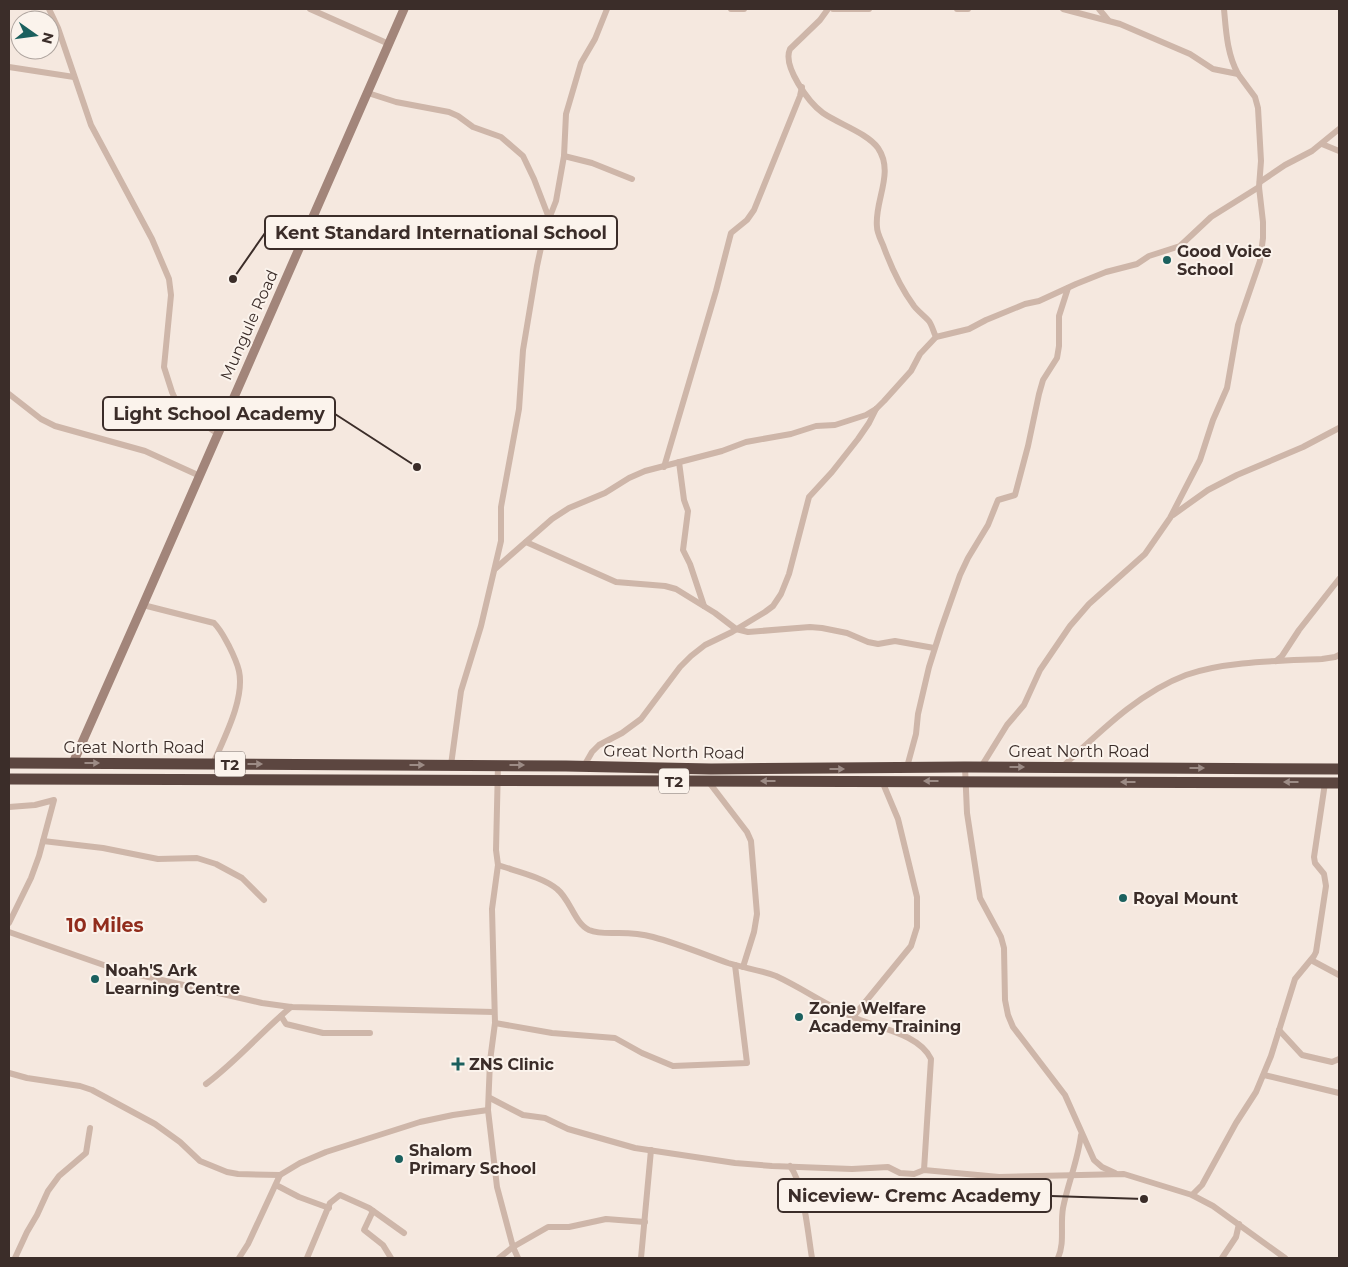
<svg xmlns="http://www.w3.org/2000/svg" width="1348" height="1267" font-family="Montserrat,sans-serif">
<rect width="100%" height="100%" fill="#f5e8df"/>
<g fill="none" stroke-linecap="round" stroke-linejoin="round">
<g stroke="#ceb6a9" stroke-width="6">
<polyline points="49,9 58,28 91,125 152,239 169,279 171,295 164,367 172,392 176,401 187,412 218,434"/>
<polyline points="310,9 389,44"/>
<polyline points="731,9 744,9"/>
<path d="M828,9L820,20L790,49C782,66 809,103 823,113C839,124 867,133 878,148C895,173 874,201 877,227C877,233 881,240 883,245C891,267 900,287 914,306C918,311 923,315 928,320C932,324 933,331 936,337"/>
<polyline points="833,9 869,9"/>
<polyline points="957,9 968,9"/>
<polyline points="1099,9 1108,20"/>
<path d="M1224,9C1226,31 1227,54 1238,74"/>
<polyline points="9,67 74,77"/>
<polyline points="368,93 396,102 449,112 458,116 473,127 501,137 523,156 534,179 549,218"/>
<polyline points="1322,144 1339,151"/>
<polyline points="564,156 592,163 632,179"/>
<polyline points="1260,182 1285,165 1312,151 1339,129"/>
<polyline points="9,394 41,419 55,426 145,451 200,476"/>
<polyline points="679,462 684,500 688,511 683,550 690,564 704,606"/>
<polyline points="664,467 716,291 731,233 747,220 754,210 800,96 802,87"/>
<polyline points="1173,515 1208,490 1237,475 1303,447 1339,428"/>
<polyline points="526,542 616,582 665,586 676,589 715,613 736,629 748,632 810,627 822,628 847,633 868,642 878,644 895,641 934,648"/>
<polyline points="495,569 552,519 569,508 605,493 629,478 645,471 722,451 746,442 791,434 816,426 835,425 866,415 876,409 884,401 911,371 920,354 936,337 969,329 986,320 1025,304 1039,301 1076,284 1106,272 1137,264 1149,256 1180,246 1211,217 1259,187"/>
<path d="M143,605L214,623C221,630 224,637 229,646C233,654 237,662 239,671C245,699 224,738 213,764"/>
<polyline points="1276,661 1282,656 1299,630 1339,579"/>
<polyline points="451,765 461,691 481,626 501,541 501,507 519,409 523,350 537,266 545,229 556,201 564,156 566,114 581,63 595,39 607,9"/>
<polyline points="498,765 496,850 498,865 492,909 495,1023 490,1061 488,1110 497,1187 513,1247 518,1258"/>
<polyline points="584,766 592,752 599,745 622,733 641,719 680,667 691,656 705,645 732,632 765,612 773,606 781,594 789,574 809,497 832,472 858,439 869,423 876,409"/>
<polyline points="907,767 916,734 918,714 929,667 941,629 960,575 968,558 988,525 998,500 1015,495 1028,446 1039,394 1043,380 1057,358 1059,346 1059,316 1068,288"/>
<polyline points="965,767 967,813 980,898 1001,937 1004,948 1005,1000 1008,1015 1013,1027 1065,1095 1094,1160 1102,1167 1115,1173"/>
<polyline points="981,767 1007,725 1024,705 1040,670 1070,626 1089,604 1145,554 1170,518 1200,460 1213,420 1227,388 1238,325 1260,261 1263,238 1263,222 1259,187 1261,161 1258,108 1255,97 1238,74 1213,69 1190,54 1120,24 1063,9"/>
<path d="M1062,767C1099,733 1138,693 1186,675C1225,661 1280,661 1322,659L1335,657L1339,655"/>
<polyline points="708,781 747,832 751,841 757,914 754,932 743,967"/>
<polyline points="9,807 35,805 54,800 39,856 31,878 9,923"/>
<polyline points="43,841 103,848 158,859 197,858 216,864 242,878 264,900"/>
<path d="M498,865C515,871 543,877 557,889C570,899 575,924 589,930C599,934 610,933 619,933C631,933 642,934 653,937C679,944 703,954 728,963C744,968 760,970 776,976C802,988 826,1005 853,1017C876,1028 919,1033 931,1059L924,1170"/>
<polyline points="9,932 118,970 262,1003 291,1007 494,1012"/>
<polyline points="1311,960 1339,975"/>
<polyline points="281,1016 286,1024 323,1033 370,1033"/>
<polyline points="853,1017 911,946 917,927 917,897 898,819 882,781"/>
<polyline points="495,1023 552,1033 615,1038 642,1053 673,1066 747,1063 735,965"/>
<polyline points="1279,1030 1302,1055 1332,1062 1339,1059"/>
<polyline points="9,1073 27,1078 80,1086 92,1090 155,1124 180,1142 200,1161 227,1172 238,1174 280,1175 300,1163 326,1152 420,1122 453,1115 488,1110"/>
<polyline points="1264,1075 1339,1093"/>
<path d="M206,1084C237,1061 262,1031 291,1007"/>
<polyline points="490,1098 523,1115 545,1118 568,1129 635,1148 735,1163 772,1166 852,1169 888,1167 900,1173 914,1174 924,1170 999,1177 1124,1174 1192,1195 1213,1206 1285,1258"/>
<path d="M790,1166C804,1184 808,1235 812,1258"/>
<polyline points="276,1185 299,1197 329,1208"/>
<polyline points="1192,1195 1202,1185 1236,1123 1256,1092 1271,1056 1295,979 1314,956 1316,952 1326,886 1324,874 1315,863 1314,857 1325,783"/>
<polyline points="373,1211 364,1230 383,1245 391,1258"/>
<polyline points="15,1258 27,1232 37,1215 48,1191 59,1176 86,1153 90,1128"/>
<polyline points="239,1258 248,1244 280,1175"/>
<polyline points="307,1258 330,1203 340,1195 369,1208 404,1233"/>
<polyline points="499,1258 513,1247 548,1227 569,1227 606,1219 645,1222"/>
<polyline points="641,1258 651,1150"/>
<path d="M1058,1258C1065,1243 1060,1225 1063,1208C1068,1183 1078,1160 1081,1135"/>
<polyline points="1222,1258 1236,1237 1239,1224"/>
</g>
<polyline stroke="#a2857a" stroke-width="9" points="73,763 143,605 404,9"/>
<g stroke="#5c4640" stroke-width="11">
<polyline points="9,763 566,766 711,769 965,767 1339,769"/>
<polyline points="9,779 1339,783"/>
</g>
</g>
<defs><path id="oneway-solid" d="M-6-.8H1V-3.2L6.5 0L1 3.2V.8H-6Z" transform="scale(1.25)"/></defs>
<g fill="#9c8b85">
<use href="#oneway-solid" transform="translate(92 763)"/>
<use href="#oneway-solid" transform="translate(255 764)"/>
<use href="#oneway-solid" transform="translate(417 765)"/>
<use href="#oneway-solid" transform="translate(517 765)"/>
<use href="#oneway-solid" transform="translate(1017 767)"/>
<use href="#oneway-solid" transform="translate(1197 768)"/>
<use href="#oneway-solid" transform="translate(837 769)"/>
<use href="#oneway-solid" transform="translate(768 781) rotate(-180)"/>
<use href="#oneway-solid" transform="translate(931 781) rotate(-180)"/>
<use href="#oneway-solid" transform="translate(1128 782) rotate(-180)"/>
<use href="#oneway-solid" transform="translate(1291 782) rotate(-180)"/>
</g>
<g fill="#1b605e" stroke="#fbf3ec" stroke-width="2">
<circle cx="1167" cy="260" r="5"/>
<circle cx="1123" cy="898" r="5"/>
<circle cx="95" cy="979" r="5"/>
<circle cx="799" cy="1017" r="5"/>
<path d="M455.5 1056.5h5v5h5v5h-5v5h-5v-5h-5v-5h5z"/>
<circle cx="399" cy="1159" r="5"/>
</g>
<g text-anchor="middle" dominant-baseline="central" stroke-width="4" stroke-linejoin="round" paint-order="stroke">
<g fill="#fbf3ec" stroke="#756864" stroke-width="1">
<rect x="215" y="751.5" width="30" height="25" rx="4"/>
<rect x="659" y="768.5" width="30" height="25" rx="4"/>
</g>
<g font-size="15" font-weight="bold" fill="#3b2d29">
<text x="230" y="764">T2</text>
<text x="674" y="781">T2</text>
</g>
<g font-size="16" font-weight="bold" fill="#3b2d29" stroke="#fbf3ec" text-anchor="start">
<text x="1177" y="251">Good Voice<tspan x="1177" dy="18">School</tspan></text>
<text x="1133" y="898">Royal Mount</text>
<text x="105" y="970">Noah'S Ark<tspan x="105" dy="18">Learning Centre</tspan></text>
<text x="809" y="1008">Zonje Welfare<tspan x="809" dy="18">Academy Training</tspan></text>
<text x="469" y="1064">ZNS Clinic</text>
<text x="409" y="1150">Shalom<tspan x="409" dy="18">Primary School</tspan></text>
</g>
<g font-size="16" fill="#3b2d29" stroke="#fbf3ec">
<text transform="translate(249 325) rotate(-66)">Mungule Road</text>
<text x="134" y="747">Great North Road</text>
<text x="1079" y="751">Great North Road</text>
<text transform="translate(674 752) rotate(1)">Great North Road</text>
</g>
<g font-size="19" font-weight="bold" fill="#912c1c" stroke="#fbf3ec">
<text x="105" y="925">10 Miles</text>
</g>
</g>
<path fill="none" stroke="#3b2d29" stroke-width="2" d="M233 279L265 233M417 467L335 414M1144 1199L1051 1196"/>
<g fill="#3b2d29" stroke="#fbf3ec" stroke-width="2">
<circle cx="233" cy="279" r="5"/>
<circle cx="417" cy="467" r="5"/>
<circle cx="1144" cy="1199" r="5"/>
</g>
<g fill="#fbf3ec" stroke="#3b2d29" stroke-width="2">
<rect x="265" y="216" width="352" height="33" rx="5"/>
<rect x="103" y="397" width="232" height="33" rx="5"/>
<rect x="778" y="1179" width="273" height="33" rx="5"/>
</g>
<g font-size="18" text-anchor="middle" font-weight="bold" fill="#3b2d29">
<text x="441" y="239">Kent Standard International School</text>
<text x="219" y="420">Light School Academy</text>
<text x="914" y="1202">Niceview- Cremc Academy</text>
</g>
<rect width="1348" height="1267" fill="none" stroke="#3b2d29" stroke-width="20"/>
<g transform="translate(35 35) rotate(104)"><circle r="24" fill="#fbf3ec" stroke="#aea49e"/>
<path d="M0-4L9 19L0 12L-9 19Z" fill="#1b605e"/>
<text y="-8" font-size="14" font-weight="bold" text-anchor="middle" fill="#3b2d29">N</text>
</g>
</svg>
